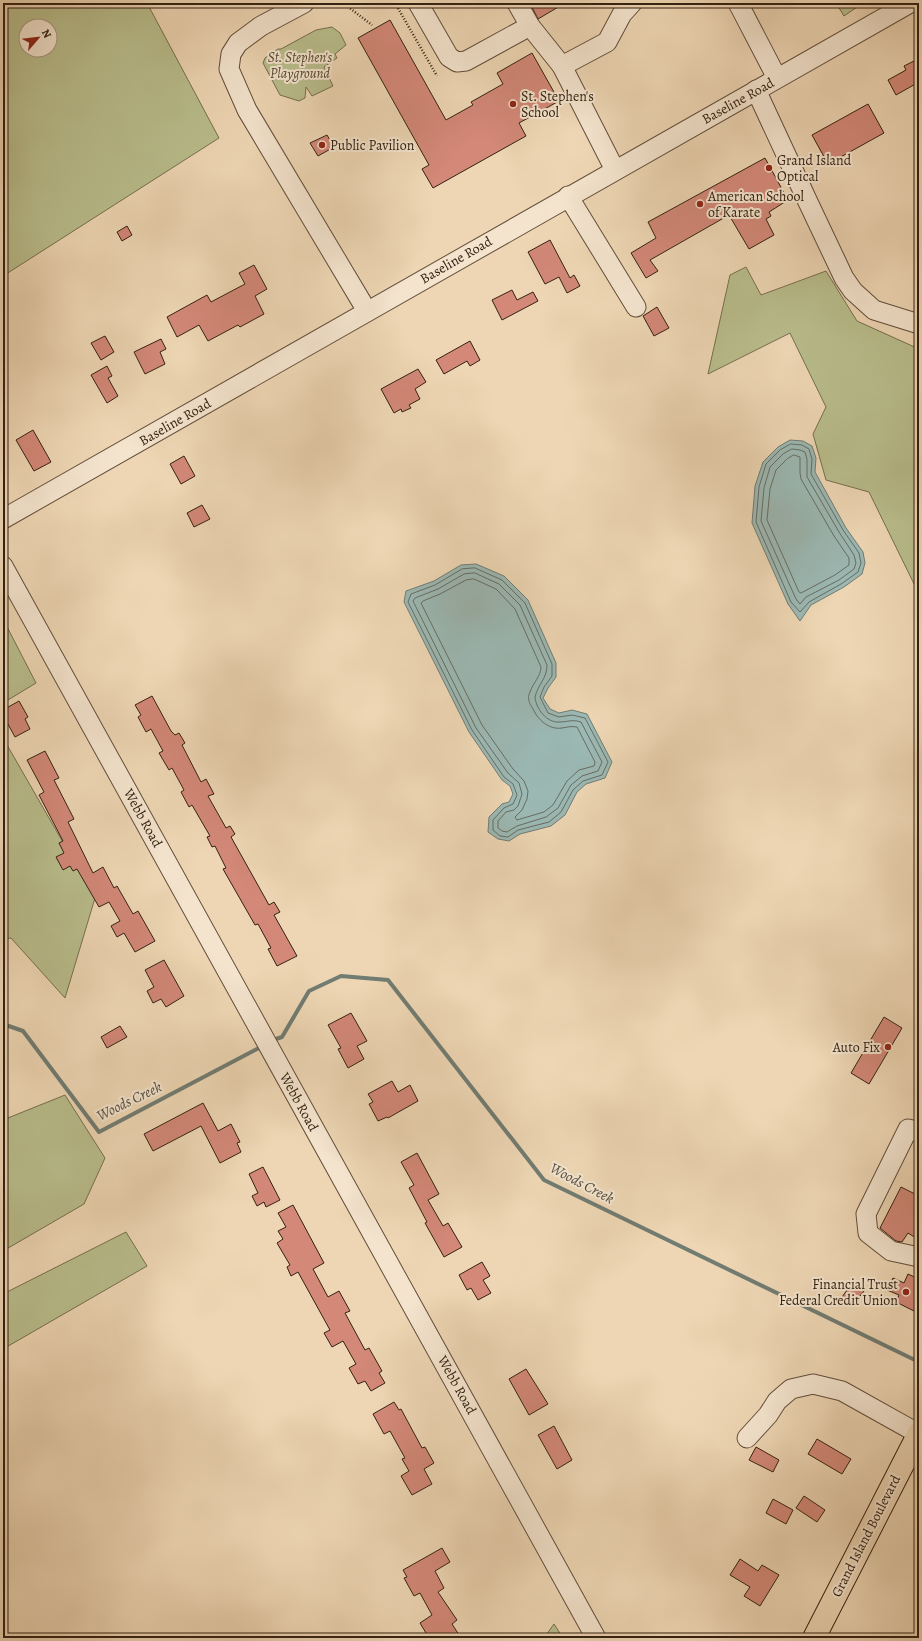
<svg xmlns="http://www.w3.org/2000/svg" width="922" height="1641" font-family="Alegreya,serif">
<rect width="100%" height="100%" fill="#eed6b4"/>
<filter id="stains"><feTurbulence type="fractalNoise" baseFrequency=".005" numOctaves="4"/><feColorMatrix values="0 0 0 0 .2 0 0 0 0 .09 0 0 0 0 .02 0 0 0 .5 -.17"/></filter>
<radialGradient id="worn" r=".72"><stop offset=".6" stop-color="#630" stop-opacity="0"/><stop offset="1" stop-color="#630" stop-opacity=".3"/></radialGradient>
<g fill="#b9bd8c" stroke="#766f4e" fill-rule="evenodd">
<path d="M3,3H147L219,138L3,276ZM26,26H50V50H26Z"/>
<polygon points="836,3 863,3 844,16"/>
<polygon points="332,27 340,33 346,45 335,54 337,58 324,67 333,86 312,96 306,87 305,98 299,101 280,95 263,63 265,58 278,49 281,49 316,30"/>
<polygon points="746,267 761,295 826,271 857,321 919,349 919,594 869,492 826,480 813,434 826,407 790,333 708,374 730,275"/>
<polygon points="3,619 36,683 3,703"/>
<polygon points="3,738 95,898 65,998 11,938 3,939"/>
<polygon points="65,1095 105,1158 84,1204 3,1251 3,1120"/>
<polygon points="126,1232 147,1266 3,1349 3,1294"/>
<polygon points="554,1624 563,1638 544,1638"/>
</g>
<g fill="#9bb8b3" stroke="#717c72">
<polygon points="790,440 803,441 812,446 816,458 815,472 846,528 863,552 865,563 862,574 844,587 811,605 800,621 788,604 752,523 755,486 763,462 778,447"/>
<polygon points="476,564 504,576 528,600 556,663 556,677 548,688 543,698 550,709 559,713 572,710 587,714 612,762 605,778 586,784 577,792 565,815 551,826 520,834 509,841 498,839 488,832 489,817 502,804 509,802 513,794 510,786 502,780 469,732 404,602 406,591 434,581 461,565"/>
</g>
<g fill="none" stroke-linecap="round" stroke-linejoin="round">
<g stroke="#676c62" stroke-width="1">
<polygon points="791,444 802,445 809,449 812,459 811,474 843,530 859,553 861,563 858,572 841,584 809,602 800,612 791,602 756,522 759,487 766,464 780,450"/>
<polygon points="792,449 800,450 805,452 807,459 807,477 839,532 854,555 856,563 854,569 839,580 806,597 800,604 796,599 761,521 764,488 770,467 783,454"/>
<polygon points="794,455 800,457 800,473 801,479 834,536 849,558 849,565 835,575 801,593 799,592 767,520 770,489 776,470 787,459"/>
<polygon points="475,568 502,580 525,603 552,664 552,676 544,687 540,697 548,713 559,717 572,715 585,718 608,762 602,775 583,781 573,790 561,812 549,822 518,830 508,837 500,836 493,830 493,820 504,808 513,804 517,795 513,784 504,777 472,730 408,602 411,594 435,585 462,569"/>
<path d="M475,573L499,584L520,605L547,665C547,679 538,684 535,697C536,709 547,723 559,722C569,722 571,719 581,722L602,762L598,771L582,776L571,785L558,808L546,817L517,826L507,832L502,831L498,828V821L506,812L514,810L518,806L522,794L519,783L508,773L476,728L413,601L415,598L438,589L464,574Z"/>
<path d="M474,579L496,589L515,609L541,667C541,676 533,683 530,692C527,698 529,703 533,709C538,720 549,730 562,728C568,727 571,726 577,727L595,762L594,766L579,770L567,781L553,805L544,812L517,820L515,817L522,810L527,799L528,791L524,781L513,769L482,725L421,603L423,601L440,594L466,580Z"/>
</g>
<g stroke="#717c72" stroke-width="4">
<polyline points="3,1024 23,1031 99,1132 257,1049"/>
<polyline points="276,1039 282,1037 309,991 341,976 388,980 544,1180 919,1362"/>
</g>
</g>
<g fill="#d38878" stroke="#332111">
<polygon points="530,3 565,3 538,19"/>
<polygon points="390,20 446,120 473,105 471,102 503,84 497,73 532,53 559,101 519,123 526,136 433,188 422,169 429,165 358,38"/>
<polygon points="914,61 919,70 919,82 896,95 888,80 906,70 904,66"/>
<polygon points="868,104 884,133 828,164 812,135"/>
<polygon points="327,135 334,147 318,156 310,143"/>
<polygon points="765,158 788,200 769,212 771,216 766,219 774,235 749,249 729,215 650,260 658,271 646,278 631,253 656,238 648,222"/>
<polygon points="127,226 132,235 122,241 117,232"/>
<polygon points="550,240 570,278 574,275 580,286 567,293 559,277 545,284 528,252"/>
<polygon points="254,265 267,289 255,296 264,314 240,327 238,325 208,341 199,325 177,337 167,317 207,295 211,302 245,284 239,273"/>
<polygon points="512,290 517,300 533,292 538,301 502,320 492,300"/>
<polygon points="657,307 669,328 654,336 643,316"/>
<polygon points="105,336 114,352 101,360 91,343"/>
<polygon points="161,339 166,349 160,352 165,364 145,374 134,352"/>
<polygon points="470,341 480,360 470,366 467,361 444,374 436,360"/>
<polygon points="107,366 112,376 108,378 118,396 107,403 91,375"/>
<polygon points="418,369 426,382 415,389 420,399 409,405 411,408 402,412 401,409 394,413 381,389"/>
<polygon points="33,430 51,462 34,471 16,440"/>
<polygon points="184,456 195,476 181,484 170,464"/>
<polygon points="202,505 210,519 194,527 187,513"/>
<polygon points="152,696 171,731 175,735 179,733 185,743 182,745 201,782 206,779 214,794 208,796 226,828 230,826 235,834 231,837 269,905 274,902 280,912 274,915 297,956 277,966 268,949 271,948 258,924 255,925 223,869 226,868 215,846 212,847 207,837 210,836 192,805 189,807 181,792 184,790 172,768 169,770 159,753 163,751 151,729 146,732 138,717 141,715 135,705"/>
<polygon points="19,701 28,717 25,719 30,729 15,737 3,715 3,710"/>
<polygon points="45,751 59,778 54,780 74,819 68,822 93,873 103,867 114,888 117,886 133,914 138,911 155,941 135,952 124,933 117,937 111,926 120,921 109,902 99,907 77,869 73,871 70,866 63,870 56,857 64,853 59,843 63,841 39,795 44,792 27,760"/>
<polygon points="164,960 184,996 166,1007 161,999 153,1003 147,991 154,987 145,970"/>
<polygon points="351,1013 367,1041 357,1046 364,1059 348,1068 338,1049 341,1048 328,1025"/>
<polygon points="884,1017 902,1028 869,1084 851,1073"/>
<polygon points="120,1026 127,1037 107,1048 101,1037"/>
<polygon points="392,1081 398,1092 410,1085 418,1101 388,1118 387,1117 378,1121 369,1104 373,1102 368,1094"/>
<polygon points="203,1103 218,1131 231,1124 240,1142 237,1143 241,1152 220,1163 201,1126 153,1151 144,1134"/>
<polygon points="417,1153 439,1194 428,1200 443,1226 448,1223 462,1247 444,1257 425,1223 427,1222 409,1188 414,1185 401,1162"/>
<polygon points="263,1167 280,1200 266,1207 264,1202 257,1206 252,1196 258,1193 249,1174"/>
<polygon points="901,1187 919,1196 919,1240 908,1233 902,1242 896,1241 880,1228"/>
<polygon points="293,1205 324,1263 313,1269 328,1297 339,1291 350,1311 345,1313 365,1350 369,1348 382,1371 379,1373 385,1383 371,1391 365,1381 358,1384 349,1368 356,1364 343,1341 332,1347 324,1333 330,1330 298,1272 291,1276 287,1267 290,1265 277,1243 283,1239 278,1231 286,1227 278,1213"/>
<polygon points="482,1262 490,1276 483,1280 491,1293 478,1300 471,1288 467,1290 459,1275"/>
<polygon points="908,1274 919,1279 919,1301 914,1311 896,1302 899,1295 887,1290 893,1278 904,1283"/>
<polygon points="853,1282 864,1291 853,1305 842,1297"/>
<polygon points="526,1369 548,1404 529,1415 509,1379"/>
<polygon points="394,1402 399,1410 401,1409 422,1448 425,1447 434,1463 424,1469 432,1484 412,1495 401,1476 409,1471 402,1459 405,1458 390,1431 384,1434 373,1414"/>
<polygon points="554,1426 572,1460 557,1469 538,1435"/>
<polygon points="817,1439 851,1459 842,1474 808,1454"/>
<polygon points="756,1447 779,1460 773,1472 749,1460"/>
<polygon points="804,1496 825,1510 817,1522 796,1508"/>
<polygon points="773,1499 793,1510 786,1524 766,1513"/>
<polygon points="442,1548 450,1562 435,1571 444,1588 438,1592 457,1620 452,1624 461,1638 429,1638 420,1623 432,1615 420,1593 414,1596 404,1578 407,1577 403,1570"/>
<polygon points="740,1559 758,1571 762,1565 779,1575 760,1606 744,1596 750,1587 730,1575"/>
</g>
<g fill="none" stroke-linecap="round" stroke-linejoin="round">
<defs>
<g id="minor">
<polyline points="304,3 261,26 238,43 231,54 229,69 247,110 367,311"/>
<polyline points="418,3 449,57 457,62 466,61 530,26"/>
<polyline points="517,3 530,26 562,66 615,170"/>
<polyline points="738,3 777,78"/>
<polyline points="562,66 607,42 622,14 632,3"/>
<polyline points="756,90 808,202 844,278 853,291 874,310 919,324"/>
<polyline points="568,196 636,307"/>
<polyline points="3,519 910,3"/>
<polyline points="3,566 596,1638"/>
<polyline points="919,1132 908,1129 866,1214 868,1233 891,1251 919,1257"/>
<polyline points="747,1438 768,1415 777,1401 791,1389 813,1384 842,1391 919,1434"/>
</g>
<polyline id="major" points="814,1638 919,1433"/>
</defs>
<use href="#minor" stroke="#624e3a" stroke-width="21"/>
<use href="#major" stroke="#332111" stroke-width="24"/>
<g stroke="#332111" stroke-width="2.5" stroke-dasharray="1 2" stroke-linecap="butt">
<polyline points="343,3 372,25"/>
<polyline points="395,3 437,76"/>
<polyline points="348,7 355,3"/>
</g>
<use href="#minor" stroke="#f4e4ce" stroke-width="19"/>
<use href="#major" stroke="#eed6b4" stroke-width="22"/>
</g>
<g fill="#8f2418" stroke="#f4e4ce" stroke-width="1.5">
<circle cx="513" cy="104" r="4"/>
<circle cx="322" cy="145" r="4"/>
<circle cx="769" cy="168" r="4"/>
<circle cx="700" cy="204" r="4"/>
<circle cx="888" cy="1047" r="4"/>
<circle cx="906" cy="1292" r="4"/>
</g>
<g text-anchor="middle" dominant-baseline="central" stroke-width="4" stroke-linejoin="round" paint-order="stroke">
<g font-size="14" font-style="italic" fill="#544830" stroke="#f4e4ce">
<text x="300" y="57">St. Stephen's<tspan x="300" dy="16">Playground</tspan></text>
</g>
<g font-size="14" fill="#332111" stroke="#f4e4ce" text-anchor="start">
<text x="521" y="96">St. Stephen's<tspan x="521" dy="16">School</tspan></text>
<text x="330" y="145">Public Pavilion</text>
<text x="777" y="160">Grand Island<tspan x="777" dy="16">Optical</tspan></text>
<text x="708" y="196">American School<tspan x="708" dy="16">of Karate</tspan></text>
<text x="880" y="1047" text-anchor="end">Auto Fix</text>
<text x="898" y="1284" text-anchor="end">Financial Trust<tspan x="898" dy="16">Federal Credit Union</tspan></text>
</g>
<g font-size="14" fill="#332111" stroke="#f4e4ce">
<text transform="translate(738 101) rotate(-29)">Baseline Road</text>
<text transform="translate(456 260) rotate(-30)">Baseline Road</text>
<text transform="translate(175 422) rotate(-30)">Baseline Road</text>
<text transform="translate(143 818) rotate(61)">Webb Road</text>
<text transform="translate(299 1102) rotate(61)">Webb Road</text>
<text transform="translate(457 1385) rotate(61)">Webb Road</text>
<text transform="translate(866 1536) rotate(-63)">Grand Island Boulevard</text>
</g>
<g font-size="15" font-style="italic" fill="#524e42" stroke="#f4e4ce">
<text transform="translate(129 1101) rotate(-26)">Woods Creek</text>
<text transform="translate(582 1183) rotate(28)">Woods Creek</text>
</g>
</g>
<rect width="922" height="1641" fill="none" stroke="#eed6b4" stroke-width="16"/>
<rect x="4" y="4" width="914" height="1633" fill="none" stroke="#332111" stroke-width="2"/>
<rect x="8" y="8" width="906" height="1625" fill="none" stroke="#332111"/>
<g transform="translate(38 38) rotate(62)"><circle r="19" fill="#f4e4ce" stroke="#a79682"/>
<path d="M0-3L7 15L0 10L-7 15Z" fill="#8f2418"/>
<text y="-6" font-size="11" font-weight="bold" text-anchor="middle" fill="#332111">N</text>
</g>
<rect width="100%" height="100%" filter="url(#stains)"/>
<rect width="100%" height="100%" fill="url(#worn)"/>
</svg>
